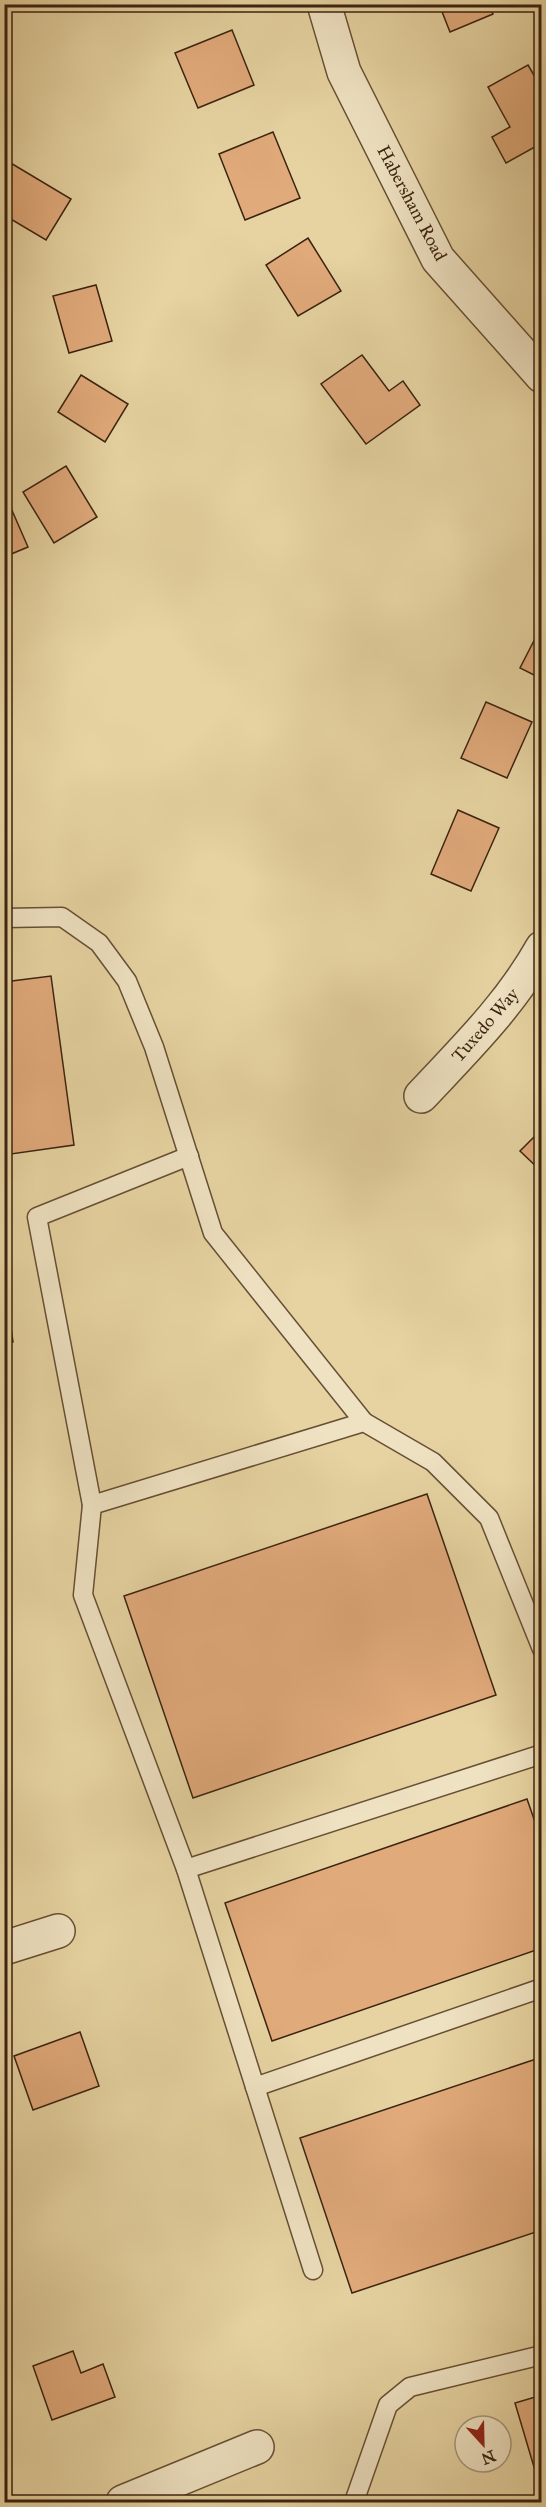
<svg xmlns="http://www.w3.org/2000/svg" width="546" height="2507" font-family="'IM FELL Great Primer',serif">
<rect width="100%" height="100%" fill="#e6d3a1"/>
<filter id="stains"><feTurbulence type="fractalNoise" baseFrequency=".00333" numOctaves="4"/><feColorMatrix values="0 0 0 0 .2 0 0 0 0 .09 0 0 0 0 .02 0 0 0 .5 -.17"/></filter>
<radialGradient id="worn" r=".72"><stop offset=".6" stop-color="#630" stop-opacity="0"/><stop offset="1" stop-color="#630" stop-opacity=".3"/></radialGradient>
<g fill="#e1aa7b" stroke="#3b2311" stroke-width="1.5">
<polygon points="439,4 489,4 493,14 450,32"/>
<polygon points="232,30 254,85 198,108 175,53"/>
<polygon points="528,65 542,89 542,143 506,163 492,137 510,127 488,87"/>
<polygon points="273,132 300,198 245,220 219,154"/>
<polygon points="4,159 71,199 46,240 4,215"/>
<polygon points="308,238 341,291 298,316 266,265"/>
<polygon points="96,285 112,341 69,353 53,296"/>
<polygon points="362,355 389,391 403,381 420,405 366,444 321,384"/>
<polygon points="81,375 128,404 105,442 58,412"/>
<polygon points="66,466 97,517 54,543 23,492"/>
<polygon points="4,492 28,547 4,557"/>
<polygon points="542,625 542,679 520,668"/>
<polygon points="486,702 532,722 507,778 461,758"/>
<polygon points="458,810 499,828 471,891 431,874"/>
<polygon points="51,976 74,1145 4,1155 4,982"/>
<polygon points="542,1129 542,1172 520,1151"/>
<polygon points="4,1280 13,1342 4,1344"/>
<polygon points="427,1494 496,1695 193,1798 124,1596"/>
<polygon points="527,1799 542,1842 542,1948 272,2041 225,1903"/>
<polygon points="80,2032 99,2086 33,2110 14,2056"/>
<polygon points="542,2057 542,2230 352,2293 300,2138"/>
<polygon points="73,2351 81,2373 103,2364 115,2397 52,2420 33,2366"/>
<polygon points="542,2395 542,2494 515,2403"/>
</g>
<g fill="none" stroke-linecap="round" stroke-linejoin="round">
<defs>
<g id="service">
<polyline points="4,918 62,917 99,943 127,981 154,1047 213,1233 364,1422"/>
<polyline points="92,1505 37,1217 189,1156"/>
<polyline points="542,1649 489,1518 433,1462 364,1422 92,1505 83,1595 186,1869 542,1754"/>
<polyline points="186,1869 313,2270"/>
<polyline points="255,2087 542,1988"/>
<polyline points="354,2502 388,2405 410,2387 542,2355"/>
</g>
<g id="minor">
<polyline points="324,4 344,72 438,259 542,376"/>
<path d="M421,1096C465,1049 510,1005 542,948"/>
<polyline points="4,1948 58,1931"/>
<polyline points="123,2502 257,2447"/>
</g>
</defs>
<use href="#service" stroke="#664f35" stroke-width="21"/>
<use href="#minor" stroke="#664f35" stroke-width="36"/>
<use href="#service" stroke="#efe2c2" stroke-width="18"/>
<use href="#minor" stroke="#efe2c2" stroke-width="33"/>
</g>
<g text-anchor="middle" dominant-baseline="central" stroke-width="6" stroke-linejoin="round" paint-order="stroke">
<g font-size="18" fill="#3b2311" stroke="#efe2c2">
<text transform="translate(412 203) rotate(62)">Habersham Road</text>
<text transform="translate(485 1025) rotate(-49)">Tuxedo Way</text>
</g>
</g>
<rect width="546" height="2507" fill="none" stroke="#e6d3a1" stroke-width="24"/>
<rect x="6" y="6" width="534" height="2495" fill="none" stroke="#3b2311" stroke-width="3"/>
<rect x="12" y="12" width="522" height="2483" fill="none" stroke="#3b2311" stroke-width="1.5"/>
<g transform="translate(483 2444) rotate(158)"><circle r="28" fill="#efe2c2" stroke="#a7967b" stroke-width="1.5"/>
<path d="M0-4.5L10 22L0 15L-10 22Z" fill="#8f2418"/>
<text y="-9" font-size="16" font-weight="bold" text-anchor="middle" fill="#3b2311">N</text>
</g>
<rect width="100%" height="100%" filter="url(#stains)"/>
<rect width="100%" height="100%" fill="url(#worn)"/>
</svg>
